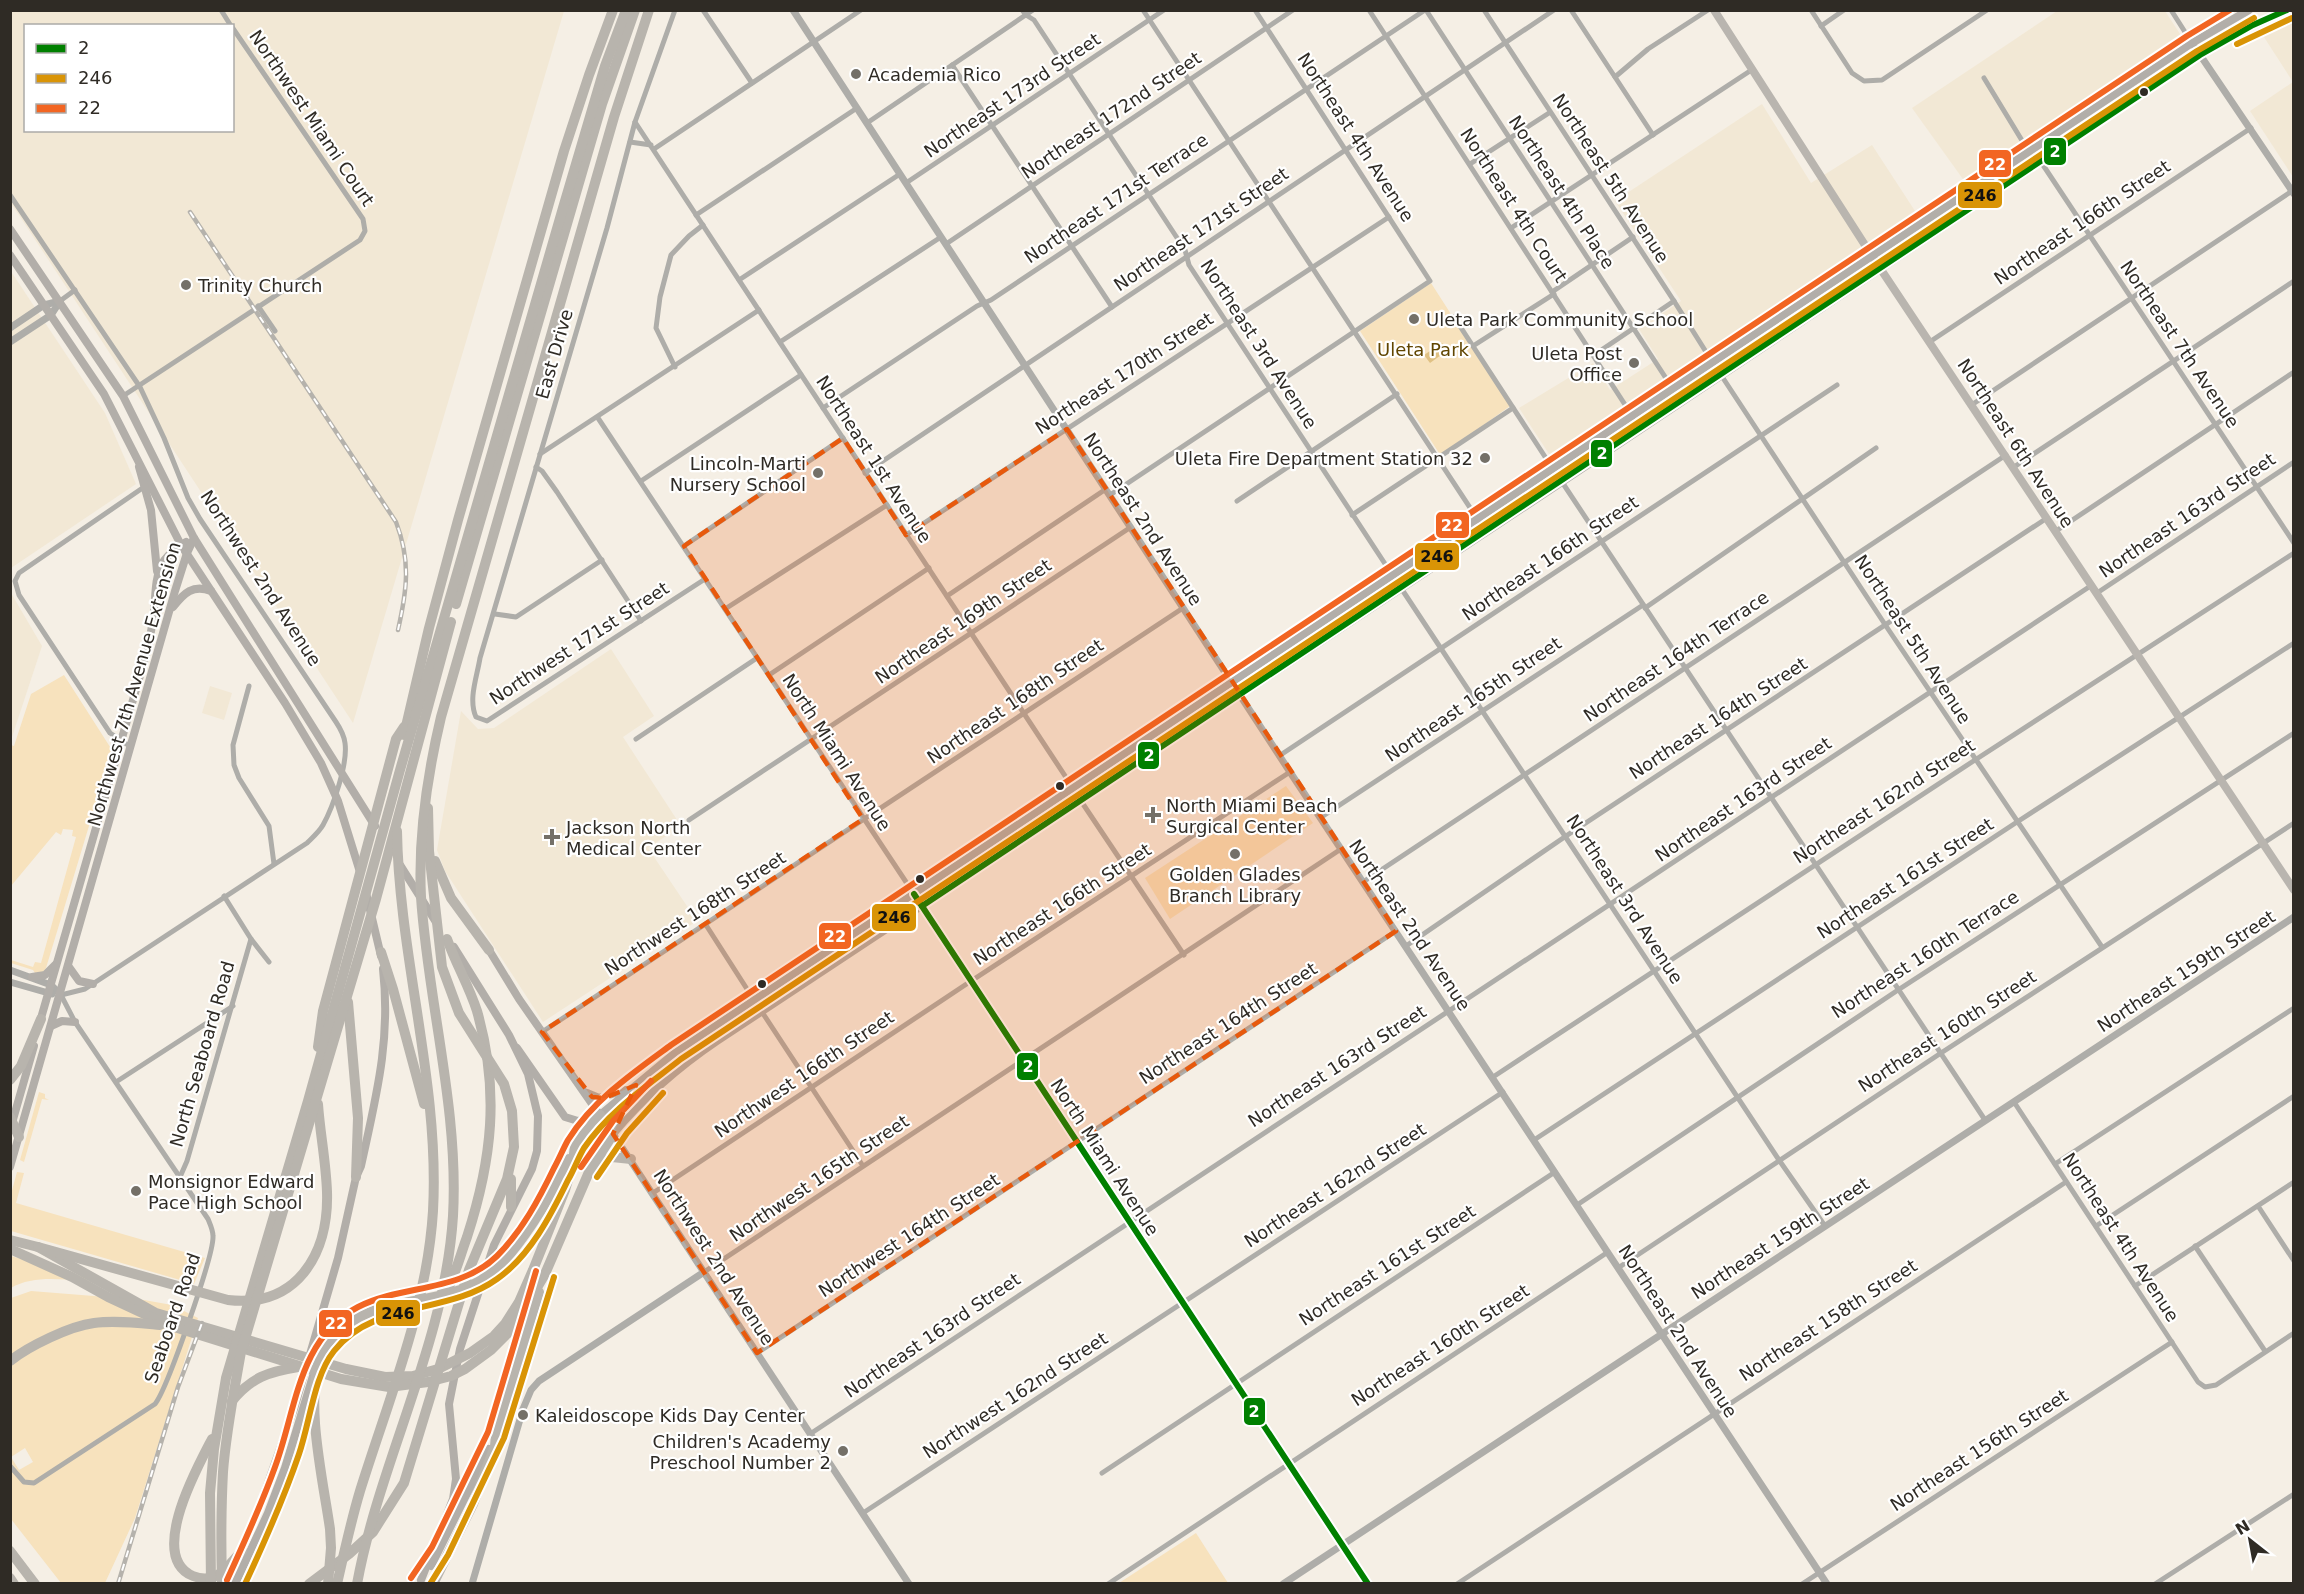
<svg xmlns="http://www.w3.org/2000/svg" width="2304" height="1594" font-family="'DejaVu Sans',sans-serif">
<rect width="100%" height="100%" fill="#f5efe5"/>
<g fill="#f2e8d5" fill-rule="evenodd">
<path d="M10,11H564L353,723L11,203ZM26,26H232V130H26Z"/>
<polygon points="2057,11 2165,11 2182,37 1965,182 1912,108"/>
<polygon points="2293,19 2293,177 2250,111 2293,82 2260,31"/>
<polygon points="1762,104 1811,183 1872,145 1917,214 1551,457 1519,408 1593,363 1610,390 1658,359 1639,329 1681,301 1615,201"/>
<polygon points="10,270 105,413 136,484 11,568"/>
<polygon points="11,593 42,646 11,740"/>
<polygon points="611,649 654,716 623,737 681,826 648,848 697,921 543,1022 445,871 437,850 461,711 478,729 494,728"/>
<polygon points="210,686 232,693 224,720 202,713"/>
</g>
<g fill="#f7e2bd" fill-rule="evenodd">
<polygon points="1431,283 1510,406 1441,456 1360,331"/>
<polygon points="64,675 112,750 46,968 43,972 35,973 33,970 11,963 11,960 33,967 35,962 41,963 76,837 72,836 73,830 63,829 61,835 56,832 11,886 11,745 14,746 31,694"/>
<polygon points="1286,786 1313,823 1170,919 1145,878"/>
<polygon points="39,1092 45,1094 45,1098 49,1100 42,1099 24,1162 20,1160"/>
<polygon points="17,1172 24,1173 16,1203 205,1258 194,1284 11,1231 11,1194"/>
<path d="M11,1256L109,1284C79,1282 38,1272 11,1288Z"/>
<path d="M31,1291L144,1300L172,1305L198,1318L135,1518L105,1583H61L11,1519V1298ZM25,1448L33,1462L19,1470L11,1457Z"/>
<polygon points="1196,1533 1228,1583 1119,1583"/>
</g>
<polygon fill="#e0c184" points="1442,343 1448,350 1430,363 1424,355"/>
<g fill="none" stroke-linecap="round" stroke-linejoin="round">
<g stroke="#aeada9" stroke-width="5">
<polyline points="221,10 231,26"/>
<path d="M675,10L635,122L607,228L480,658C477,677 468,699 476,717L487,721L705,579"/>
<polyline points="703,10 752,83"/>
<polyline points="1022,10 1026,15 1034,20 1185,250 1189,265 1393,576"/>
<polyline points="1143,10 1486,532"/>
<polyline points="1369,10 1633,417"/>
<polyline points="1426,10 1673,389"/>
<polyline points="1484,10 1674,301 1713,363"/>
<polyline points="1571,10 1653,135"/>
<polyline points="1811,10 1852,73 1864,81 1882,80 1987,10"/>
<polyline points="2171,10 2192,43"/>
<polyline points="1821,26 1844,10"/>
<polyline points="952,65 1112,307"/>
<polyline points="1615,77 1648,49 1708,10"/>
<polyline points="1984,78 2029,152"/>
<polyline points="635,122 1073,788"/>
<polyline points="867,123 1033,10"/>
<polyline points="630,142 651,145"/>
<polyline points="654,149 861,10"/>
<polyline points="2041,162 2294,543"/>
<polyline points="1470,164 1549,113"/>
<polyline points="906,183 1164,10"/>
<path d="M10,195L140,387L164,438L188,498L200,519L336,722C340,728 344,735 345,743C348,764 333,807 323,825C319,832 313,837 307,843L85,989L61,995L75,1022L208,1219C210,1224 213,1230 213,1236C214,1255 167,1389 155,1404L34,1483L24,1482L10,1466"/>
<polyline points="696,215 857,108"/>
<polyline points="1511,228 1753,69"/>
<polyline points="946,244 1293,10"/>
<polyline points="739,280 900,174"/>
<polyline points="1552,292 1633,237"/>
<polyline points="60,301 75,290"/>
<polyline points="258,306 275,331"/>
<polyline points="1454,317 1553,469"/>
<polyline points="1931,341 2251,128"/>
<polyline points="780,342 941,237"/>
<polyline points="1473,346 1554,294"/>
<polyline points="1594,355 1674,301"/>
<polyline points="675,367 656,328 660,297 671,255 689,236 703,225"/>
<polyline points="1721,375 1886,626 2102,947"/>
<polyline points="123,396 360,240 365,231 363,219 232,27"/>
<polyline points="1973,404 2292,191"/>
<polyline points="823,408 977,306 991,300 1425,10"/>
<polyline points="598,418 914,894"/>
<polyline points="540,454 759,310"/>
<polyline points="536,467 542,471 557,492 641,621"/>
<polyline points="2014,467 2294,281"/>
<polyline points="865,473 1554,10"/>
<polyline points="641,481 801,375"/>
<polyline points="1562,482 1985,1120"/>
<polyline points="1110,495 1430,281 1255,10"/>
<polyline points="1237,501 1397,394"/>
<polyline points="1352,515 1513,408"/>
<polyline points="2056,531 2294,372"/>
<polyline points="906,535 1389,217"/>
<polyline points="684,546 843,438"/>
<polyline points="1401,588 1779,1160 1825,1226"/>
<polyline points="2097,593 2294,462"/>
<polyline points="947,596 1106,489"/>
<polyline points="1645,608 1876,448"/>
<polyline points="725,609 887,505"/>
<polyline points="495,614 516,617 602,560"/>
<polyline points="769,675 929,568"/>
<polyline points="249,686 233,745 234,765 239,778 269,826 274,864"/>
<polyline points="636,739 757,658"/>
<polyline points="131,747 110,733 19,595 15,581 19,573 144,487"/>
<polyline points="1279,756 1837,385"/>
<polyline points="1081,801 1184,955"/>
<polyline points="1320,818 1643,605"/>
<polyline points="689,820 1131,527"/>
<polyline points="1363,882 2006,455"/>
<polyline points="224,896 251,939 269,962"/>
<polyline points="706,925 754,1000"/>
<polyline points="1406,946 1566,836 2047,518"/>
<polyline points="762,1012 863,1166"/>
<polyline points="542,1032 1183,608"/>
<polyline points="1493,1077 1975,760 2294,553"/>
<polyline points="116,1082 233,1006"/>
<polyline points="2014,1102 2198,1382 2205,1387 2216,1385 2294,1333"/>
<polyline points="1534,1140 2017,822 2294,643"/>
<polyline points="2055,1164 2294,1008"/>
<polyline points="180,1177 187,1161 251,939"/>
<polyline points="653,1193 962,987 1290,772"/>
<polyline points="1577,1205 1898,990 2294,733"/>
<polyline points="2258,1206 2294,1261"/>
<polyline points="2096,1226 2294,1096"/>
<polyline points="2195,1246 2265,1351"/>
<polyline points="1618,1268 1941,1053 2294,823"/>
<polyline points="704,1272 1341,849"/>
<polyline points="2135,1286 2294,1182"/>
<polyline points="757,1353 1396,931"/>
<polyline points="810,1434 2092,585"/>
<polyline points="1102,1473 1555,1172"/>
<polyline points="863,1513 1503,1092"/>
<polyline points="1108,1584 1608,1252"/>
<polyline points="1457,1584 2066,1182"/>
<polyline points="1802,1584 2172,1342"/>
<polyline points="2155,1584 2294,1494"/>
</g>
<g stroke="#aeada9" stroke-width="7">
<polyline points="793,10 1290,772 1827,1584"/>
<polyline points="2192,43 2294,194"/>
<polyline points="10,328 44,305 60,301"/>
<polyline points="10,342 51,315 60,301"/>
<polyline points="914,894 1368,1584"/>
<polyline points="10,970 51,985 61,995"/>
<polyline points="10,982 52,994"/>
<polyline points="613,1134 909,1584"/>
<polyline points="472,1584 523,1409 531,1390 539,1381 704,1272"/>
<polyline points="1283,1584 2294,917"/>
</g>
<polyline stroke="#b9b5af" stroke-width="8" points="1714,10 1872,256 2294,890"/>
<g stroke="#b2aea9" stroke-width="8">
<polyline points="10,229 123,396 194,538 375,826"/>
<polyline points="10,255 104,394 181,545 285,703 321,763 338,801 360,872"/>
<polyline points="139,467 151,510 157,571"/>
<path d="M173,607C184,593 193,584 211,591"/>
<polyline points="400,865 436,922"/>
<polyline points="366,893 381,956"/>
<polyline points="489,950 519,999 613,1134"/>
<polyline points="69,967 79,981 93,984"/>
<polyline points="32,977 45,975 55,965"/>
<path d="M39,1025L148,648C150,636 153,623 154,611C157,577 154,560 186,542"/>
<polyline points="51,1026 62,1021 75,1022"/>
<polyline points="517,1048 565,1117 578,1121 600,1115 676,1052 2192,43 2249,10"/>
<polyline points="587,1093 599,1098 625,1090"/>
<polyline points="618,1122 623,1113 653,1075"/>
<polyline points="12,1123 34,1046"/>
<path d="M613,1134C644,1097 677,1068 717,1041L1562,482L2200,55L2253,25L2288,10"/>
<polyline points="10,1167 175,591 187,553 194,538"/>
<polyline points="431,1566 489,1449"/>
<polyline points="421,1580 453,1499 456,1479 449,1404 460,1349 494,1245 532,1169 537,1151 538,1116 528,1074 509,1035 454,947"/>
<path d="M228,1584L263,1497L294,1409L338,1258L356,1177L361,1166C376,1097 391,1041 383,969"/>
<polyline points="235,1584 268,1513 285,1468 313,1376"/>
</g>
<g stroke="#b8b4ad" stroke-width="10">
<polyline points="456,604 602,104 635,10"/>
<polyline points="404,735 429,628 458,520 564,151 589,75 613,10"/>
<polyline points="435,861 451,898 489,950"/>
<polyline points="381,952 393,989 424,1104"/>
<polyline points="348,1002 358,1118 356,1177"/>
<polyline points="318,1047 323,1011 396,739 404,727"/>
<polyline points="10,1080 21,1066 41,1019"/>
<polyline points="10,1117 19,1137"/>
<polyline points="590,1164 599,1127 600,1115"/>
<polyline points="591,1170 612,1157 631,1159"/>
<polyline points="511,1179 511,1207"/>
<polyline points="10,1240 38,1247 156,1313 346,1369 385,1377 413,1376 438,1369 470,1353 494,1336 505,1324 519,1302 533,1270 565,1190 573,1163 575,1145 600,1115"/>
<path d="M38,1247L228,1300C297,1308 329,1254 327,1192C326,1162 320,1133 318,1104"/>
<polyline points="10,1249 72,1277 108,1297 168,1325 341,1379 389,1387 428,1382 451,1376 465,1369 491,1350 514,1327 545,1274 589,1172 613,1134"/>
<path d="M446,1293C455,1276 460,1256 467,1237C492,1160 500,1091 477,1011C469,986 456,964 447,939"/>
<path d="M10,1361C29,1346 70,1326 94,1323C115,1320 139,1323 160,1325"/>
<path d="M232,1401C252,1377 268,1372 298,1367"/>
<path d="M212,1439C198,1466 147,1557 193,1576C217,1586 228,1565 242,1551"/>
<polyline points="10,1551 35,1584"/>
<polyline points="10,1578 14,1584"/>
<polyline points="211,1584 210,1493 214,1449 226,1378 308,1101 400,770 563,208 605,66 626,10"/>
<path d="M222,1584C221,1546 221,1509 223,1472C226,1431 234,1392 241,1352L376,899L451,622"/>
<polyline points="309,1584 349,1554 373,1532 404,1483 469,1270 507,1179 514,1147 512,1111 504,1084 459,1013 442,967 429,851 428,808"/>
<path d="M328,1584L331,1548L330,1529C323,1480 305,1404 320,1357C322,1350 327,1344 332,1338C372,1292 438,1310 486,1277C516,1256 553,1193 569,1159"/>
<path d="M337,1584C344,1553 351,1521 360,1491C389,1398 427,1308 433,1211C440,1083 399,958 397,831"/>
<path d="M357,1584C380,1459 445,1344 453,1216C459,1108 428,1003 421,897C418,836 427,776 441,717L614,117L649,10"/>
<polyline points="433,1584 473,1504 495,1446 496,1435 539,1292"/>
</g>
<defs>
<g id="rail">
<path d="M190,212L396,522C411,561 407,590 398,630"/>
<polyline points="118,1584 178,1387 202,1323"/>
</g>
</defs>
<use href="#rail" stroke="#b5b2ac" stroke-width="4.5"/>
<use href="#rail" stroke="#fff" stroke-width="2" stroke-dasharray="7" stroke-linecap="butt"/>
<defs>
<g id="bus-1">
<polyline points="914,894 1368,1584"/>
<polyline points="922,906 2200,55 2253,25 2287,10"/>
</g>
<g id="bus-2">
<polyline points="2237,44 2292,18"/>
<polyline points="597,1177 627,1133 663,1093"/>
<path d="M245,1584C265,1541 284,1498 299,1454C310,1422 314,1376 334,1351C374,1300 447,1315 497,1279C530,1256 551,1215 568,1180C574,1170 578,1158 584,1148C609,1111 647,1086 681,1059L2197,51L2254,18"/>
<polyline points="430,1584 448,1555 504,1438 554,1277"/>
</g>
<g id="bus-3">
<polyline points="581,1167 613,1121 651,1081"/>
<polyline points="411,1578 432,1547 488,1432 536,1271"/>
<path d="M227,1580C244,1543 261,1506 275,1467C296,1411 298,1338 358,1307C403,1284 459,1293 497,1256C522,1231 539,1199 554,1168C559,1159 563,1149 568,1140C593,1100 634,1072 671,1045L2187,36L2230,10"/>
</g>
</defs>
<use href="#bus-1" stroke="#fff" stroke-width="10"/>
<use href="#bus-2" stroke="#fff" stroke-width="10"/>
<use href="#bus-3" stroke="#fff" stroke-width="10"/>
<use href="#bus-1" stroke="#008000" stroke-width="6"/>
<use href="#bus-2" stroke="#d99406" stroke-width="6"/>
<use href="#bus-3" stroke="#f26522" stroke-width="6"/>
</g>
<path fill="#e8590c" fill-opacity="0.2" stroke="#e8590c" stroke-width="4.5" stroke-dasharray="12 8" stroke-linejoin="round" d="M1067,429L1396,931L757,1353L613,1134L636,1085L605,1098L592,1097L542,1032L863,819L684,546L843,438L906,535Z"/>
<g fill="#747068" stroke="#fff" stroke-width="2">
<circle cx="856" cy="74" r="6"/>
<circle cx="186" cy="285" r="6"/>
<circle cx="1414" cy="319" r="6"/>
<circle cx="1634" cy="363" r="6"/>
<circle cx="1485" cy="458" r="6"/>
<circle cx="818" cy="473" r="6"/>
<path d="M1150 806h6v6h6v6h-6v6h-6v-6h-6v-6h6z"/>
<path d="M549 828h6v6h6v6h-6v6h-6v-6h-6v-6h6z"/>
<circle cx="1235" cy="854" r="6"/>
<circle cx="136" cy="1191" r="6"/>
<circle cx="523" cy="1415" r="6"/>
<circle cx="843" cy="1451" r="6"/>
</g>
<g fill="#2f2b25" stroke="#fff" stroke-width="2">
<circle cx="2144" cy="92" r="5"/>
<circle cx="1060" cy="786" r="5"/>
<circle cx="920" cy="879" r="5"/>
<circle cx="762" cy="984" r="5"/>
</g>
<g text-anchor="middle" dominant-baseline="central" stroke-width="4.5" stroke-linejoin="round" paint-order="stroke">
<g font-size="18" fill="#2f2b25" stroke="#fff" text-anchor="start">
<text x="868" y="74">Academia Rico</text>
<text x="198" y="285">Trinity Church</text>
<text x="1426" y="319">Uleta Park Community School</text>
<text x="1622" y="353" text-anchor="end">Uleta Post<tspan x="1622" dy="21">Office</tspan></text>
<text x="1473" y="458" text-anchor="end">Uleta Fire Department Station 32</text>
<text x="806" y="463" text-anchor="end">Lincoln-Marti<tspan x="806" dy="21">Nursery School</tspan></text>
<text x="1166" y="805">North Miami Beach<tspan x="1166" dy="21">Surgical Center</tspan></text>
<text x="566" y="827">Jackson North<tspan x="566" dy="21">Medical Center</tspan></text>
<text x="1235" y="874" text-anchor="middle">Golden Glades<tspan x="1235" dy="21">Branch Library</tspan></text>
<text x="148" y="1181">Monsignor Edward<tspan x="148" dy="21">Pace High School</tspan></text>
<text x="535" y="1415">Kaleidoscope Kids Day Center</text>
<text x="831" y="1441" text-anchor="end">Children's Academy<tspan x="831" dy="21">Preschool Number 2</tspan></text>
</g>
<g font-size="18" fill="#2f2b25" stroke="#fff">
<text transform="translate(1012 95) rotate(-34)">Northeast 173rd Street</text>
<text transform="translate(1111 115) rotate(-34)">Northeast 172nd Street</text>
<text transform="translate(312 118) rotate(56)">Northwest Miami Court</text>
<text transform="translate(1356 137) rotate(57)">Northeast 4th Avenue</text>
<text transform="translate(1611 178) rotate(57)">Northeast 5th Avenue</text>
<text transform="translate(1562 192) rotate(57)">Northeast 4th Place</text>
<text transform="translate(1116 198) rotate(-34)">Northeast 171st Terrace</text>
<text transform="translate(1514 205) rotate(57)">Northeast 4th Court</text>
<text transform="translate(2082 222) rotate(-34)">Northeast 166th Street</text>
<text transform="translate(1201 229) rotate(-34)">Northeast 171st Street</text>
<text transform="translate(1259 344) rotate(57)">Northeast 3rd Avenue</text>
<text transform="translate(2180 344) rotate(56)">Northeast 7th Avenue</text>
<text transform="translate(554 354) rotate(-74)">East Drive</text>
<text transform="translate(1124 373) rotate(-33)">Northeast 170th Street</text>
<text transform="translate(2016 443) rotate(57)">Northeast 6th Avenue</text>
<text transform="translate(874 459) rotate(57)">Northeast 1st Avenue</text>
<text transform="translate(2187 515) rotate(-34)">Northeast 163rd Street</text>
<text transform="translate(1143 519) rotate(57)">Northeast 2nd Avenue</text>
<text transform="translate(1550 558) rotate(-34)">Northeast 166th Street</text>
<text transform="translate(261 578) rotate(57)">Northwest 2nd Avenue</text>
<text transform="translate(963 621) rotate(-34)">Northeast 169th Street</text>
<text transform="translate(1913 639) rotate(57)">Northeast 5th Avenue</text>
<text transform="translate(579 643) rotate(-33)">Northwest 171st Street</text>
<text transform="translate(1676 656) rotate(-34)">Northeast 164th Terrace</text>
<text transform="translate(134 684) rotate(-74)">Northwest 7th Avenue Extension</text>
<text transform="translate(1473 699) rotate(-34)">Northeast 165th Street</text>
<text transform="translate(1015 701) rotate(-34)">Northeast 168th Street</text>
<text transform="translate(1718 718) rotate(-33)">Northeast 164th Street</text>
<text transform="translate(837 752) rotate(57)">North Miami Avenue</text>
<text transform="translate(1743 799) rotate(-34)">Northeast 163rd Street</text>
<text transform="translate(1884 801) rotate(-33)">Northeast 162nd Street</text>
<text transform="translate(1905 878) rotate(-33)">Northeast 161st Street</text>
<text transform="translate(1625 899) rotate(57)">Northeast 3rd Avenue</text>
<text transform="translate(1062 904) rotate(-33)">Northeast 166th Street</text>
<text transform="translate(695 913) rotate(-33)">Northwest 168th Street</text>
<text transform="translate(1410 925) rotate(56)">Northeast 2nd Avenue</text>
<text transform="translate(1925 954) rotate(-33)">Northeast 160th Terrace</text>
<text transform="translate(2186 971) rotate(-33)">Northeast 159th Street</text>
<text transform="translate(1228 1023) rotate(-33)">Northeast 164th Street</text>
<text transform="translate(1947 1031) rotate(-33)">Northeast 160th Street</text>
<text transform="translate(202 1054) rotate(-74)">North Seaboard Road</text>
<text transform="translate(1337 1066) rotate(-33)">Northeast 163rd Street</text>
<text transform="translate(804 1074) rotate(-34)">Northwest 166th Street</text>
<text transform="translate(1105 1157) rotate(57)">North Miami Avenue</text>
<text transform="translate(819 1178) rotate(-34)">Northwest 165th Street</text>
<text transform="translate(1335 1185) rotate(-33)">Northeast 162nd Street</text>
<text transform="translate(909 1235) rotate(-33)">Northwest 164th Street</text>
<text transform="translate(2121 1237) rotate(57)">Northeast 4th Avenue</text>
<text transform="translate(1780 1238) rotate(-33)">Northeast 159th Street</text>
<text transform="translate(714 1257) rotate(57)">Northwest 2nd Avenue</text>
<text transform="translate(1387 1265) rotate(-33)">Northeast 161st Street</text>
<text transform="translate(172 1318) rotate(-71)">Seaboard Road</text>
<text transform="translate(1828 1320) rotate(-33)">Northeast 158th Street</text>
<text transform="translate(1678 1331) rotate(57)">Northeast 2nd Avenue</text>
<text transform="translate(932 1335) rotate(-34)">Northeast 163rd Street</text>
<text transform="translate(1440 1345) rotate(-33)">Northeast 160th Street</text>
<text transform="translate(1015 1395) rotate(-33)">Northwest 162nd Street</text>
<text transform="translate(1979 1450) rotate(-33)">Northeast 156th Street</text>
</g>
<g font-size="18" fill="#604500" stroke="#fff">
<text x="1423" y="349">Uleta Park</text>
</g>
</g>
<g stroke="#fff" stroke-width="2">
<rect x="2043" y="137" width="24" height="29" rx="6" fill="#008000"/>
<rect x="1978" y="149" width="34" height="29" rx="6" fill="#f26522"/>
<rect x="1957" y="181" width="46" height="28" rx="6" fill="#d99406"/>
<rect x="1590" y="439" width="23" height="29" rx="6" fill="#008000"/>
<rect x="1435" y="511" width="35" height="28" rx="6" fill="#f26522"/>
<rect x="1414" y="542" width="46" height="29" rx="6" fill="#d99406"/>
<rect x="1137" y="741" width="23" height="29" rx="6" fill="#008000"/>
<rect x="871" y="903" width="46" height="29" rx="6" fill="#d99406"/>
<rect x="818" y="922" width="34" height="28" rx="6" fill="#f26522"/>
<rect x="1016" y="1052" width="23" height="29" rx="6" fill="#008000"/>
<rect x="375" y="1299" width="46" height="28" rx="6" fill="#d99406"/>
<rect x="318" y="1309" width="35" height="29" rx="6" fill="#f26522"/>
<rect x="1243" y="1397" width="23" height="29" rx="6" fill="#008000"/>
</g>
<g font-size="16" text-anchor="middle" font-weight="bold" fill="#fff">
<text x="2055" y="157">2</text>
<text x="1995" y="170">22</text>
<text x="1602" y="459">2</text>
<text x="1452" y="531">22</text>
<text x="1149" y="761">2</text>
<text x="835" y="942">22</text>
<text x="1028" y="1072">2</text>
<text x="336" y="1329">22</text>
<text x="1254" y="1417">2</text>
</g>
<g font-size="16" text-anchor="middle" font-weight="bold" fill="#111">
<text x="1980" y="201">246</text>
<text x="1437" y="562">246</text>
<text x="894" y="923">246</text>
<text x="398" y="1319">246</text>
</g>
<rect width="2304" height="1594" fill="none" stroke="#2f2b25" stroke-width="24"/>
<rect x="24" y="24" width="210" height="108" fill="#ffffff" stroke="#acaaa8" stroke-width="1.5"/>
<rect x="36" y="44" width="30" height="9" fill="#008000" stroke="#acaaa8" stroke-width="1.5"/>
<text x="78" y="54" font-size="18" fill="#2f2b25">2</text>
<rect x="36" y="74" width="30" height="9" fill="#d99406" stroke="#acaaa8" stroke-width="1.5"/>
<text x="78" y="84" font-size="18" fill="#2f2b25">246</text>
<rect x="36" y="104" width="30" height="9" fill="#f26522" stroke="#acaaa8" stroke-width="1.5"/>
<text x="78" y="114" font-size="18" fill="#2f2b25">22</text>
<g transform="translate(2250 1540) rotate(329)" stroke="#ffffff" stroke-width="4.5" paint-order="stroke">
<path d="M0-4.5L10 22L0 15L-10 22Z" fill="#2f2b25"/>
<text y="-9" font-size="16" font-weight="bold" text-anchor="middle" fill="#2f2b25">N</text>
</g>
</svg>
